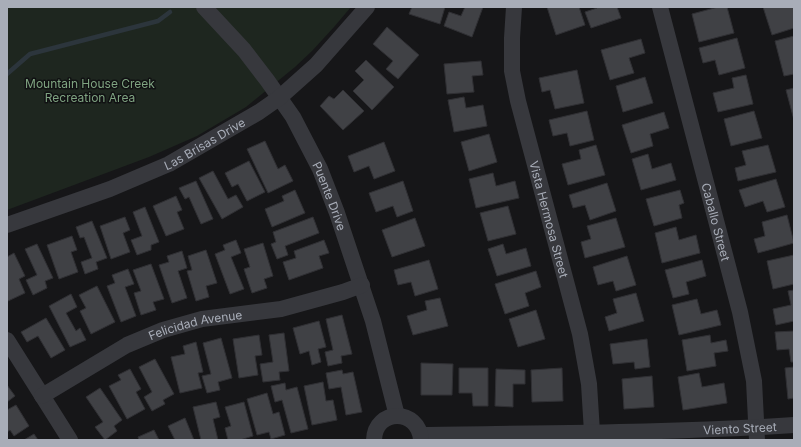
<svg xmlns="http://www.w3.org/2000/svg" width="801" height="447" font-family="Inter,sans-serif">
<rect width="100%" height="100%" fill="#161618"/>
<polygon fill="#1e261f" points="7,7 351,7 334,27 312,51 295,67 246,107 197,136 149,157 7,210"/>
<g fill="none" stroke-linecap="round" stroke-linejoin="round">
<polyline stroke="#2c353c" stroke-width="4.5" points="7,74 30,54 158,21 170,12"/>
</g>
<g fill="#404145" stroke="#303034">
<polygon points="412,7 445,7 440,24 409,14"/>
<polygon points="465,7 483,7 472,37 444,26 449,12 461,16"/>
<polygon points="547,7 579,7 585,25 556,35"/>
<polygon points="596,7 617,7 621,18 591,28 585,12 597,8"/>
<polygon points="718,7 727,7 734,33 699,42 692,14"/>
<polygon points="763,7 794,7 794,28 772,35"/>
<polygon points="387,27 419,55 398,79 386,69 393,61 373,44"/>
<polygon points="794,36 794,74 784,76 775,41"/>
<polygon points="737,38 745,68 719,75 715,60 703,63 699,48"/>
<polygon points="641,39 645,53 629,58 634,73 610,80 601,50"/>
<polygon points="366,60 394,87 372,110 353,91 364,80 355,71"/>
<polygon points="481,61 483,75 472,76 474,92 447,94 444,64"/>
<polygon points="577,70 584,103 555,109 550,90 542,92 539,78"/>
<polygon points="746,75 753,104 718,112 713,93 734,88 732,78"/>
<polygon points="645,77 653,103 623,112 616,86"/>
<polygon points="794,88 794,120 786,90"/>
<polygon points="343,90 364,111 343,130 320,106 329,96 334,99"/>
<polygon points="464,97 466,108 483,105 487,126 454,132 448,100"/>
<polygon points="587,111 594,140 570,146 567,133 553,136 549,120"/>
<polygon points="754,111 762,138 731,146 724,119"/>
<polygon points="664,112 669,128 650,134 653,146 631,153 622,125"/>
<polygon points="489,134 497,162 469,171 461,142"/>
<polygon points="265,141 278,169 285,165 293,181 268,193 247,149"/>
<polygon points="384,142 395,171 374,179 369,166 354,172 348,156"/>
<polygon points="596,145 605,175 568,185 562,164 581,159 579,150"/>
<polygon points="768,145 776,172 738,181 735,168 746,165 742,151"/>
<polygon points="648,154 652,169 671,163 676,180 641,190 632,159"/>
<polygon points="249,161 265,192 247,201 238,184 232,187 225,173"/>
<polygon points="213,171 228,199 236,195 243,207 222,219 199,178"/>
<polygon points="493,173 496,186 515,181 519,198 476,208 469,179"/>
<polygon points="776,179 785,207 767,212 763,201 745,207 739,190"/>
<polygon points="196,181 213,219 201,224 189,197 185,199 179,188"/>
<polygon points="403,181 413,211 397,217 393,206 376,212 369,193"/>
<polygon points="607,183 616,211 590,220 585,205 573,208 569,195"/>
<polygon points="295,190 305,213 272,227 265,209 284,201 282,196"/>
<polygon points="680,190 684,203 679,205 682,218 654,226 646,199"/>
<polygon points="176,196 182,210 177,212 184,229 166,236 153,206"/>
<polygon points="508,206 516,234 488,241 480,213"/>
<polygon points="145,207 159,242 151,245 151,250 137,255 131,240 142,236 133,212"/>
<polygon points="787,215 794,243 758,253 754,239 765,236 762,222"/>
<polygon points="125,217 130,230 123,233 130,252 111,259 100,226"/>
<polygon points="313,217 319,233 285,246 288,255 277,259 271,244 276,242 273,232"/>
<polygon points="415,218 425,246 392,257 382,230"/>
<polygon points="616,218 625,247 585,258 581,242 591,239 587,226"/>
<polygon points="92,221 107,258 96,262 98,269 85,274 81,262 92,258 84,237 80,238 76,227"/>
<polygon points="676,227 679,240 696,235 700,253 662,263 655,233"/>
<polygon points="72,236 77,250 71,252 78,272 59,279 47,245"/>
<polygon points="236,240 241,253 231,257 244,289 230,294 215,254 225,250 223,245"/>
<polygon points="324,240 329,253 319,256 323,268 289,280 283,262 296,258 294,251"/>
<polygon points="263,243 273,276 264,279 267,288 252,293 244,269 250,267 244,249"/>
<polygon points="37,244 53,278 45,281 47,288 33,295 26,280 37,275 25,249"/>
<polygon points="503,244 506,254 526,248 531,266 497,276 488,249"/>
<polygon points="206,250 217,283 206,286 209,297 196,301 187,271 192,270 188,256"/>
<polygon points="182,251 187,268 178,271 187,298 172,303 159,265 169,262 167,256"/>
<polygon points="14,253 25,276 19,279 25,293 8,301 7,299 7,257"/>
<polygon points="794,255 794,284 773,289 767,261"/>
<polygon points="627,256 636,285 616,291 613,281 598,285 593,267"/>
<polygon points="429,260 438,289 415,296 411,282 398,285 394,270"/>
<polygon points="702,260 706,276 686,282 689,294 673,298 665,270"/>
<polygon points="151,264 164,299 153,302 156,310 141,315 134,293 141,291 133,270"/>
<polygon points="128,269 134,284 125,287 136,316 121,322 107,286 115,283 112,275"/>
<polygon points="536,271 541,287 525,293 529,306 505,314 495,284"/>
<polygon points="97,286 115,322 91,334 80,311 86,308 79,295"/>
<polygon points="794,290 794,321 776,325 773,309 791,305 788,291"/>
<polygon points="636,293 644,321 609,331 605,317 617,313 613,299"/>
<polygon points="71,294 77,307 66,313 76,331 80,328 86,340 70,347 49,306"/>
<polygon points="440,298 448,326 413,335 407,316 427,310 425,301"/>
<polygon points="697,299 701,314 717,310 721,325 679,335 672,305"/>
<polygon points="536,310 545,339 518,347 509,319"/>
<polygon points="342,315 352,354 341,356 342,363 328,366 325,352 333,350 326,319"/>
<polygon points="46,318 65,350 51,358 38,336 27,342 21,332"/>
<polygon points="319,321 326,347 318,349 321,362 312,365 309,351 300,354 293,328"/>
<polygon points="794,331 794,362 791,362 789,349 777,350 775,332"/>
<polygon points="284,333 289,371 279,372 280,380 263,382 260,364 273,362 269,335"/>
<polygon points="259,335 262,355 255,356 258,375 239,378 233,339"/>
<polygon points="710,335 711,343 726,340 728,351 714,353 716,366 687,371 682,340"/>
<polygon points="221,338 232,378 218,382 220,390 207,393 202,376 211,374 203,343"/>
<polygon points="647,339 650,367 635,369 634,362 613,364 610,344"/>
<polygon points="196,342 203,372 198,373 202,388 180,393 171,357 185,354 183,346"/>
<polygon points="155,359 174,394 163,400 165,404 152,411 144,397 152,392 139,367"/>
<polygon points="421,363 453,364 452,395 421,395"/>
<polygon points="794,367 794,398 788,399 785,368"/>
<polygon points="459,368 488,368 488,406 473,406 472,393 459,393"/>
<polygon points="562,368 563,401 532,402 531,370"/>
<polygon points="130,369 141,389 136,392 145,409 127,419 109,386 121,380 118,375"/>
<polygon points="496,369 525,370 525,384 513,384 513,407 495,406"/>
<polygon points="342,370 343,374 353,372 362,412 346,415 341,387 329,389 326,373"/>
<polygon points="699,373 702,387 724,383 727,403 683,410 678,377"/>
<polygon points="652,376 654,407 624,409 622,379"/>
<polygon points="323,382 326,401 333,400 337,420 312,425 304,386"/>
<polygon points="285,383 286,390 297,387 308,429 291,433 282,400 275,402 271,386"/>
<polygon points="7,385 15,396 7,402"/>
<polygon points="100,388 122,420 114,426 117,431 105,440 95,427 103,422 86,397"/>
<polygon points="267,393 273,414 279,412 285,435 271,439 269,432 257,435 247,399"/>
<polygon points="216,402 220,417 213,419 218,440 201,440 193,407"/>
<polygon points="244,402 253,436 240,440 228,440 225,428 231,426 225,407"/>
<polygon points="16,405 29,426 14,436 10,430 7,432 7,410"/>
<polygon points="185,418 194,440 175,440 168,426"/>
<polygon points="154,430 159,440 139,440 138,437"/>
<polygon points="34,434 38,440 24,440"/>
</g>
<g fill="none" stroke-linecap="round" stroke-linejoin="round">
<g stroke="#37383d" stroke-width="16">
<path id="s1" d="M204,7L244,50L267,80L293,117L320,169L337,213L373,321L397,416"/>
<path id="s2" d="M514,7L512,38V71L518,101L580,334L589,384L592,432"/>
<path id="s3" d="M660,7L740,312L754,381L757,440"/>
<path id="s4" d="M7,225L110,189L169,164L259,112L279,98L316,65L367,7"/>
<polyline points="7,340 70,440"/>
<path id="s5" d="M42,396L127,345L163,330L202,319L281,309L343,292L362,285"/>
<path id="s6" d="M421,435C545,433 670,433 794,425"/>
<path d="M374,440C375,408 419,408 421,440"/>
</g>
</g>
<g text-anchor="middle" dominant-baseline="central" stroke-width="3" stroke-linejoin="round" paint-order="stroke">
<g font-size="12" fill="#7fa381" stroke="#111113">
<text x="90" y="83">Mountain House Creek<tspan x="90" dy="14">Recreation Area</tspan></text>
</g>
<g font-size="12" fill="#a8adb8" stroke="#111113">
<text stroke="none"><textPath href="#s4" startOffset="214">Las Brisas Drive</textPath></text>
<text stroke="none"><textPath href="#s1" startOffset="229">Puente Drive</textPath></text>
<text stroke="none"><textPath href="#s2" startOffset="217">Vista Hermosa Street</textPath></text>
<text stroke="none"><textPath href="#s3" startOffset="222">Caballo Street</textPath></text>
<text stroke="none"><textPath href="#s5" startOffset="171">Felicidad Avenue</textPath></text>
<text stroke="none"><textPath href="#s6" startOffset="319">Viento Street</textPath></text>
</g>
</g>
<rect width="801" height="447" fill="none" stroke="#a8adb8" stroke-width="16"/>
</svg>
